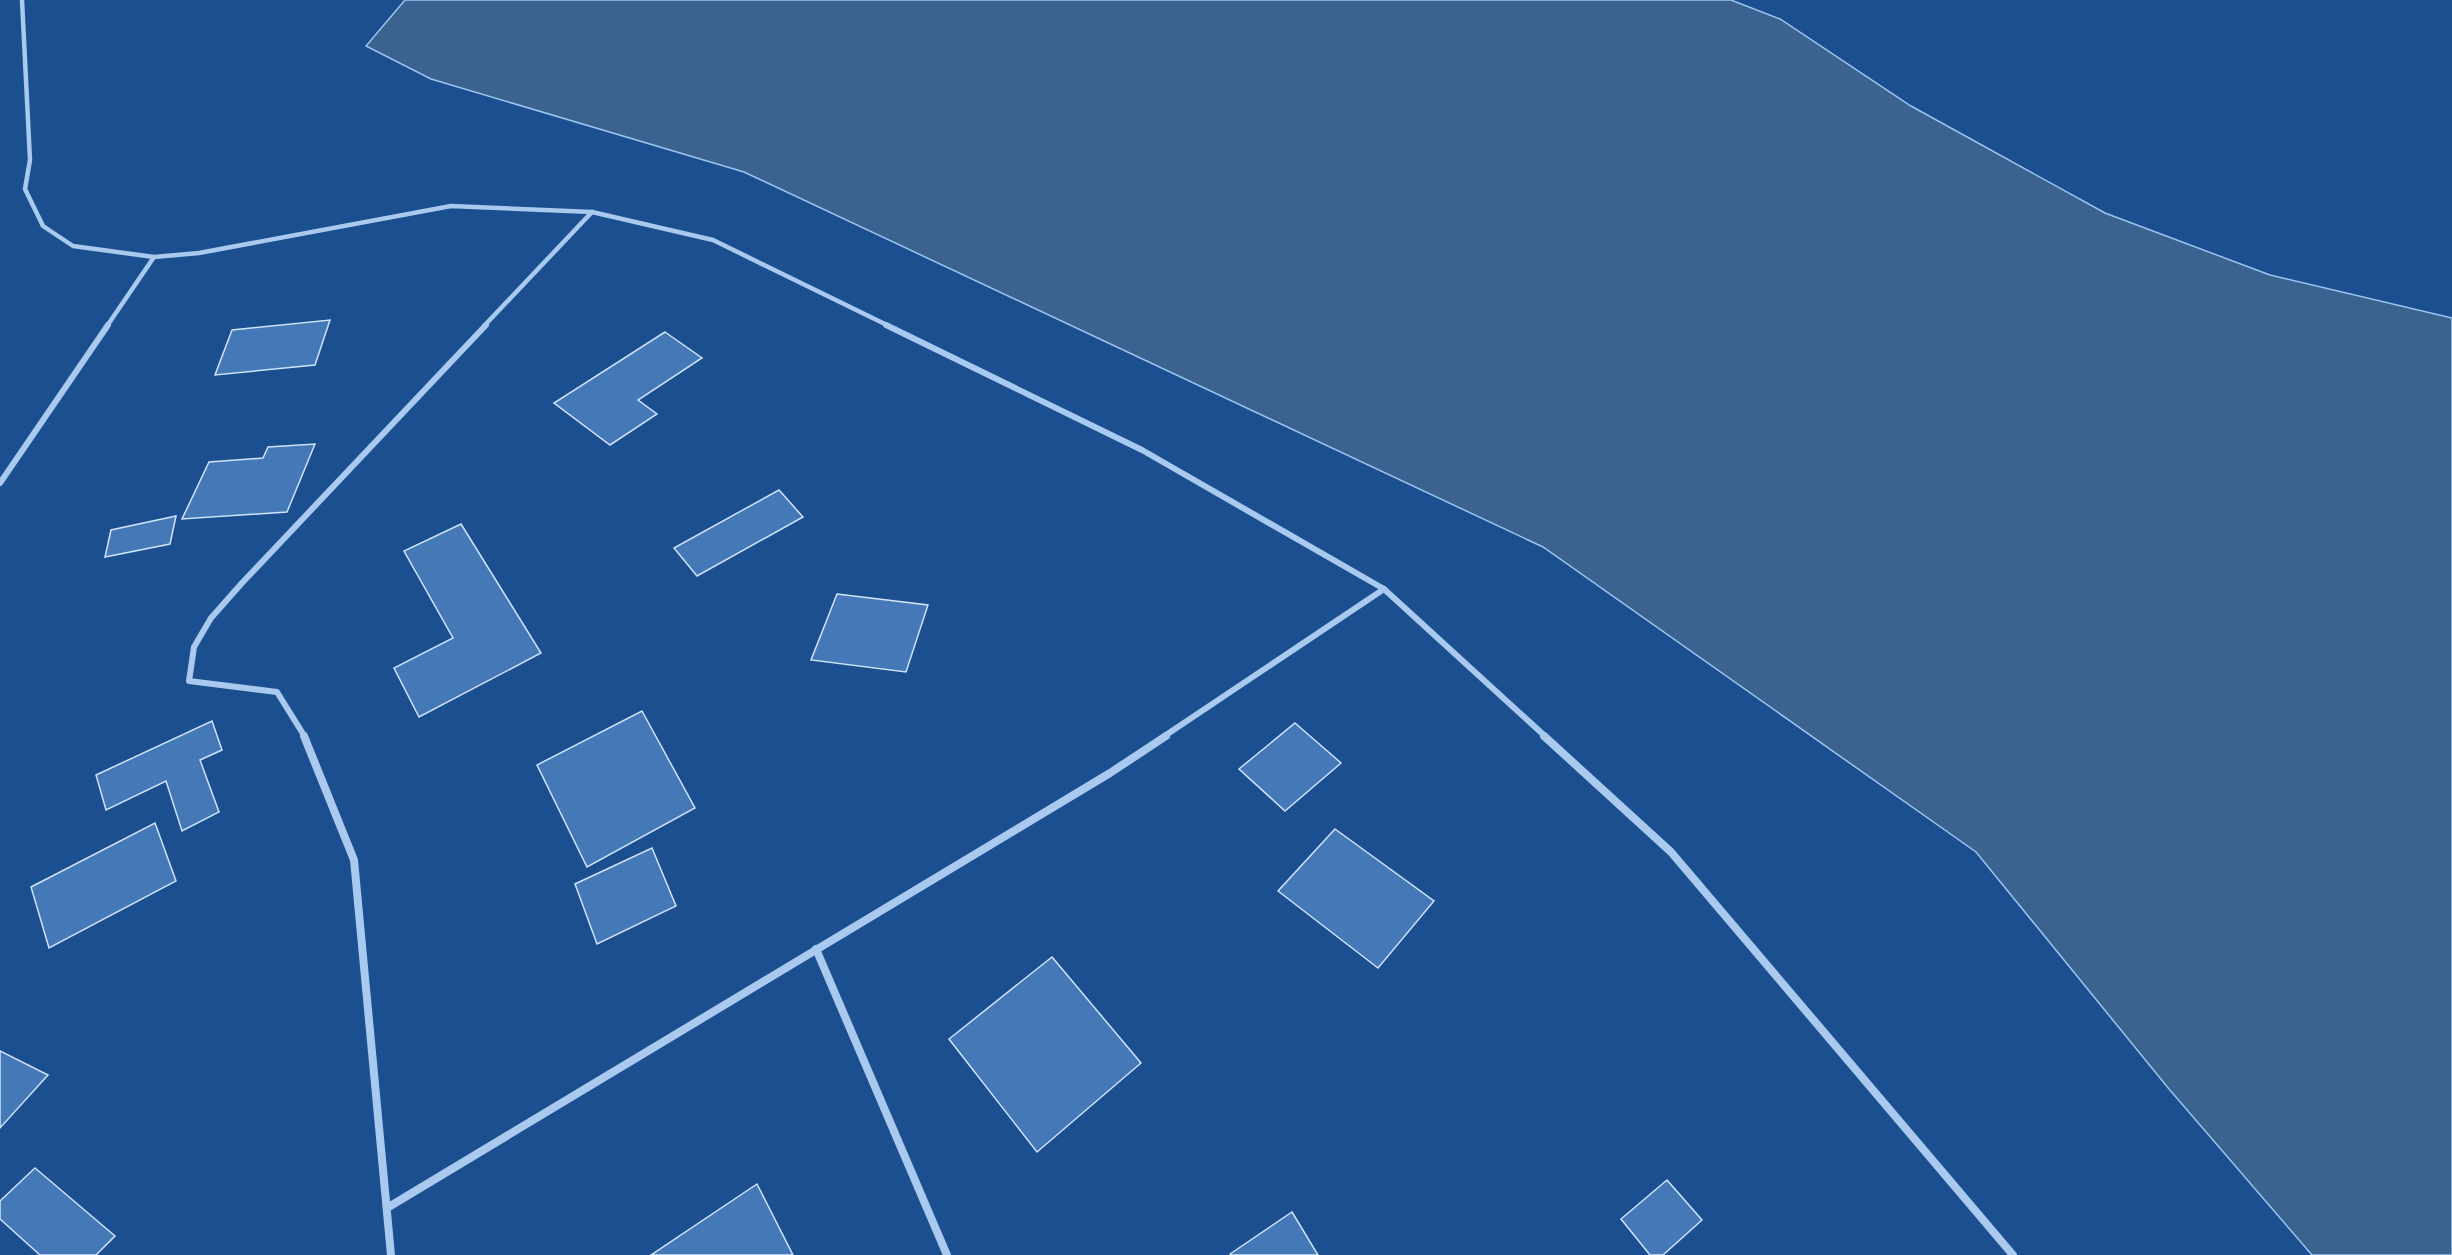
<svg xmlns="http://www.w3.org/2000/svg" width="2452" height="1255" font-family="'Open Sans',sans-serif">
<rect width="100%" height="100%" fill="#1b4f8f"/>
<polygon fill="#3c6290" stroke="#9cc4f0" stroke-width="1.5" points="405,0 1731,0 1780,19 1911,106 2105,213 2270,275 2452,318 2452,1255 2312,1255 2169,1089 1976,852 1543,547 744,172 431,79 366,46"/>
<g fill="#4478b7" stroke="#cfe3fa" stroke-width="1.5">
<polygon points="330,320 315,365 215,375 232,330"/>
<polygon points="665,332 702,358 638,400 657,414 610,445 554,403"/>
<polygon points="315,444 287,512 182,519 209,462 263,458 268,447"/>
<polygon points="779,490 803,517 697,576 674,548"/>
<polygon points="176,516 170,544 105,557 111,530"/>
<polygon points="461,524 541,653 419,717 394,668 453,638 404,551"/>
<polygon points="837,594 928,605 906,672 811,660"/>
<polygon points="642,711 695,808 587,867 537,765"/>
<polygon points="212,721 222,750 200,760 219,812 182,831 166,781 106,810 96,775"/>
<polygon points="1295,723 1341,763 1285,811 1239,769"/>
<polygon points="155,823 176,881 49,948 31,887"/>
<polygon points="1335,829 1434,901 1378,968 1278,891"/>
<polygon points="652,848 676,906 597,944 575,884"/>
<polygon points="1052,957 1141,1063 1037,1152 949,1039"/>
<polygon points="0,1051 48,1075 0,1128"/>
<polygon points="35,1168 115,1236 96,1255 40,1255 0,1219 0,1201"/>
<polygon points="1667,1180 1702,1220 1663,1255 1650,1255 1621,1219"/>
<polygon points="757,1184 793,1255 651,1255"/>
<polygon points="1292,1212 1318,1255 1231,1255 1230,1254"/>
</g>
<g fill="none" stroke-linecap="round" stroke-linejoin="round">
<g stroke="#a9c9ee" stroke-width="4.5">
<polyline points="22,0 30,160 25,189 43,226 73,246 154,257 199,253 451,206 592,212 713,240 889,326"/>
<polyline points="107,326 154,257"/>
<polyline points="484,326 592,212"/>
</g>
<g stroke="#a9c9ee" stroke-width="6">
<polyline points="886,325 1142,450 1384,589 1546,737"/>
<polyline points="0,483 108,325"/>
<polyline points="305,737 277,692 189,681 194,647 211,618 242,583 486,325"/>
<polyline points="1163,737 1384,589"/>
</g>
<g stroke="#a9c9ee" stroke-width="8">
<polyline points="304,736 354,860 391,1255"/>
<polyline points="1544,736 1671,852 2013,1255"/>
<polyline points="816,949 947,1255"/>
<polyline points="387,1208 1110,773 1166,736"/>
</g>
</g>
</svg>
